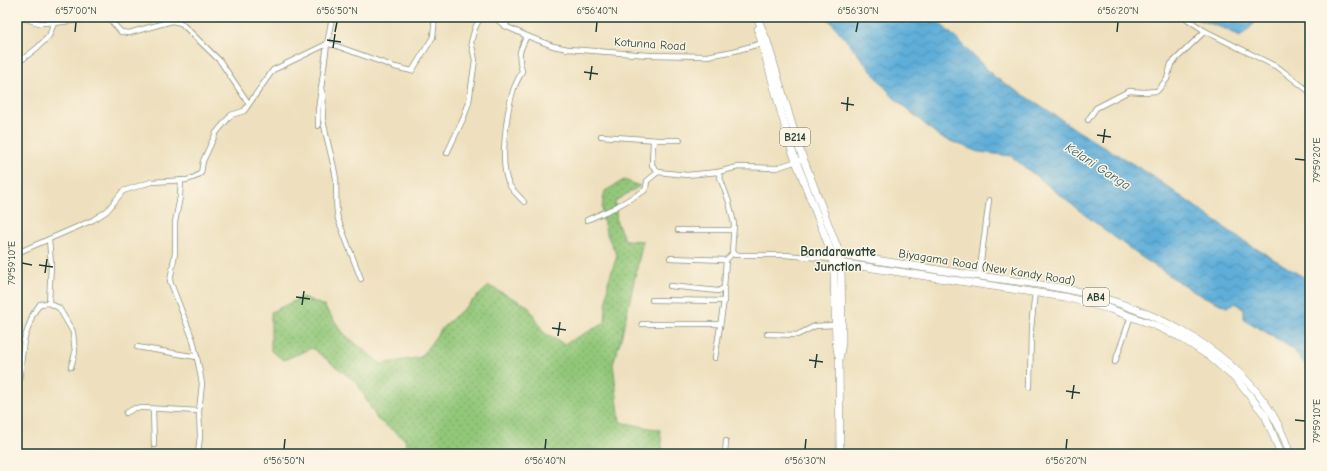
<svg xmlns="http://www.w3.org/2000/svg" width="1327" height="471" font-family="'Comic Neue',sans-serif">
<defs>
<pattern id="grass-dots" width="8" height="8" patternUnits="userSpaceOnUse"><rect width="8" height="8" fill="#92c779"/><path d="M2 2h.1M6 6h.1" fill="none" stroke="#77a364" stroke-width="1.8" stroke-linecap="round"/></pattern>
<pattern id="water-waves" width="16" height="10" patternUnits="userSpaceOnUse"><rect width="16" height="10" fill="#5faed9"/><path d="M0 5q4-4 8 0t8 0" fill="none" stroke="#4e8fb1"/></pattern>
</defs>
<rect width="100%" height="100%" fill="#fcf5e5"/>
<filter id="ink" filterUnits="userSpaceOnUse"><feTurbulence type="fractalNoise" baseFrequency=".025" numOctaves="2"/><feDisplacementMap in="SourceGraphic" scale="8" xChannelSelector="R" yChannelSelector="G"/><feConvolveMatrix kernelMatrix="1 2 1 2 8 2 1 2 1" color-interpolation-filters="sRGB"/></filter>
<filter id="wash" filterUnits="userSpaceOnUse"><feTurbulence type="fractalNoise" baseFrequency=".012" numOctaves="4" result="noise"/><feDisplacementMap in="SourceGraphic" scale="16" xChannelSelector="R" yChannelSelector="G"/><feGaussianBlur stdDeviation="0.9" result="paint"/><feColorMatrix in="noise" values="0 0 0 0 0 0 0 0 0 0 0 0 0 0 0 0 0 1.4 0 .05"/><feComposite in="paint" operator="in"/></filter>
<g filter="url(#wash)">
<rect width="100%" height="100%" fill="#eee0be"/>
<path fill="url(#grass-dots)" stroke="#588256" d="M624,180L640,186L615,201L617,223L625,240L643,241L622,335L613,364L620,422L660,430L663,454H408L405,439L377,419L357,383L312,348L284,360L271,351V312L303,297L324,306L344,334L381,364L421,357L442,328L489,286L528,306L544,333L564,344L605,323L608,282L617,256C605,230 598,219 605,191Z"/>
<g fill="url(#water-waves)" stroke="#3f7686">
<polygon points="827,17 934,17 996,78 1040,105 1078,131 1148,173 1242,240 1305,278 1310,281 1310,370 1290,347 1244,319 1244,310 1235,303 1227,307 1196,293 1137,254 1085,215 1011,156 979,152 940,137 893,97"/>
<polygon points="1195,17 1256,17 1253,25 1240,37 1225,29 1197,19"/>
</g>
</g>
<g filter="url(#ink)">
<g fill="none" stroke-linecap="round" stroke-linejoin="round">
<defs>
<g id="minor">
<polyline points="20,17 39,23 54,23 103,17 108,18 112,22 121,32 129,33 172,21 181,23 220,61 249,104"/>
<polyline points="494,17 505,26 527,36 553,46 568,49 649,55 707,56 734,51 763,43"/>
<polyline points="1184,17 1205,31 1279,68 1310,92"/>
<polyline points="505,26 510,17"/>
<polyline points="17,57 23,59 37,48 49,36 54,23"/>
<path d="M321,89C326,99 322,108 323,119C326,139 333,159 336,179C337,193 335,206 338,219L361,279"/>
<polyline points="1088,120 1096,108 1129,91 1144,92 1157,91 1167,79 1171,64 1205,31"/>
<polyline points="318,126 318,111 327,44 332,17"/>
<polyline points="601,136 658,140 680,140"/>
<polyline points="653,140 652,165 658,172"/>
<polyline points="447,153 464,117 469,102 475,60 471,42 475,28 479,20 486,17"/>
<polyline points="718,172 729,202 734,224 732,252 735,255 785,255 832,259"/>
<polyline points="181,180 180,197 175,222 175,253 170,281 193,340 199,367 202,384 199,411 200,436 198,454"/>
<path d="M524,202C520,197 513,191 510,186C498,167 507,111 513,91C515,84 519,78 522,71C517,55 520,49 527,36"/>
<polyline points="587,220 614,208 644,191 646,188 647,181 658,172 687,175 718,172 738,167 776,168 803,159"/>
<polyline points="678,230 733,230"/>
<polyline points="49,239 51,264 49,303"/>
<polyline points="17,253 93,220 107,211 123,191 151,182 187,180 195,177 201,173 203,161 216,133 231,115 244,111 273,70 327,44 334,45 395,67 412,71 433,37 435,17"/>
<polyline points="670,258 726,260 733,253"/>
<polyline points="979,276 989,200"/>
<polyline points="670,286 718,291 724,288 726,260"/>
<polyline points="652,300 724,301"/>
<polyline points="642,324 720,324"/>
<polyline points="767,334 797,335 815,326 835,325"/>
<polyline points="137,347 197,357"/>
<polyline points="715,358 724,301 724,288"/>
<polyline points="1115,362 1131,316"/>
<polyline points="1030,387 1031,329 1035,292"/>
<polyline points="17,398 24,340 33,314 40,304 49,303 59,308 73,332 75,353 71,367"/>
<polyline points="153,409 154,445"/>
<polyline points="126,413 135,408 144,408 199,411"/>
<polyline points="725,454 726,441"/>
</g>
<g id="primary">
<polyline points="757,17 767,41 798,145 840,255 841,263 842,342 839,360 840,454"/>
<polyline points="758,29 791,148 832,254 834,274 836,342 838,354"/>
<path d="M832,254C879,260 925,268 972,275C1008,280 1044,284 1080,292C1150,309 1222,343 1265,403C1276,418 1284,436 1290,454"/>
<polyline points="833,262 1065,297 1110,309 1154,325 1180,337 1209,356 1237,380 1265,415 1281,454"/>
</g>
</defs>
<use href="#minor" stroke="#868e79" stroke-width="6"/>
<use href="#primary" stroke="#868e79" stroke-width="8"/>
<use href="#minor" stroke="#fff" stroke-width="4.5"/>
<use href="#primary" stroke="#fff" stroke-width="7"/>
</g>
</g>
<path fill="none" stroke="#1f3d34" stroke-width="1.5" d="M75,32L76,22M335,32L337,22M596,32L597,22M856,32L858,22M1117,32L1118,22M327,40L341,42M333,48L335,34M584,72L598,74M590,80L592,66M841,103L854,105M847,111L848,97M1097,135L1111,137M1103,143L1105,129M1295,159L1305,160M22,263L32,265M39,265L53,267M45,273L47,259M296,297L310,299M302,305L304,291M552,328L566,330M558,336L560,322M809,360L823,362M815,368L817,354M1066,391L1080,393M1072,399L1074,385M1295,420L1305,421M284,449L285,439M545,449L546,439M805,449L806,439M1066,449L1067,439"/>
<g text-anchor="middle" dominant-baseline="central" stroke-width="3" stroke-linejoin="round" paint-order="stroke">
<g fill="#fcf5e5" stroke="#617469" stroke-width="1">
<rect x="780" y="128" width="30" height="18" rx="3"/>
<rect x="1083" y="288" width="26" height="18" rx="3"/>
</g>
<g font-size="11" font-weight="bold" fill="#1f3d34">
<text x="795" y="137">B214</text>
<text x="1096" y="297">AB4</text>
</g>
<g font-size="12" fill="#1f3d34" stroke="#fcf5e5">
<text transform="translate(650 44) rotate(4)">Kotunna Road</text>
<text transform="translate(987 267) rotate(9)">Biyagama Road (New Kandy Road)</text>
</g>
<g font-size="13" font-style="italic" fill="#325f66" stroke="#fcf5e5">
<text transform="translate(1098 166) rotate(33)">Kelani Ganga</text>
</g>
<g font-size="13" font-weight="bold" fill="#1f3d34" stroke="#fcf5e5">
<text x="838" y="251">Bandarawatte<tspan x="838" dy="15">Junction</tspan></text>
</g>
</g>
<rect width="1327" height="471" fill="none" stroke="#fcf5e5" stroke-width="44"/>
<rect x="22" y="22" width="1283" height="427" fill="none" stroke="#1f3d34" stroke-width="1.5"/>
<g font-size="10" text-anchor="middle" fill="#1f3d34">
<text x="76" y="14">6°57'00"N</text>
<text x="337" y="14">6°56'50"N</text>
<text x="597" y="14">6°56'40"N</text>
<text x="858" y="14">6°56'30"N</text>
<text x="1118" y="14">6°56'20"N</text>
<text transform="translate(1316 160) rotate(-90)" y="4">79°59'20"E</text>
<text transform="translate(11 263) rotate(-90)" y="4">79°59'10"E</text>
<text transform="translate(1316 421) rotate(-90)" y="4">79°59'10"E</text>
<text x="284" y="464">6°56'50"N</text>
<text x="545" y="464">6°56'40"N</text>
<text x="805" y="464">6°56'30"N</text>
<text x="1066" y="464">6°56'20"N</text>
</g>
</svg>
